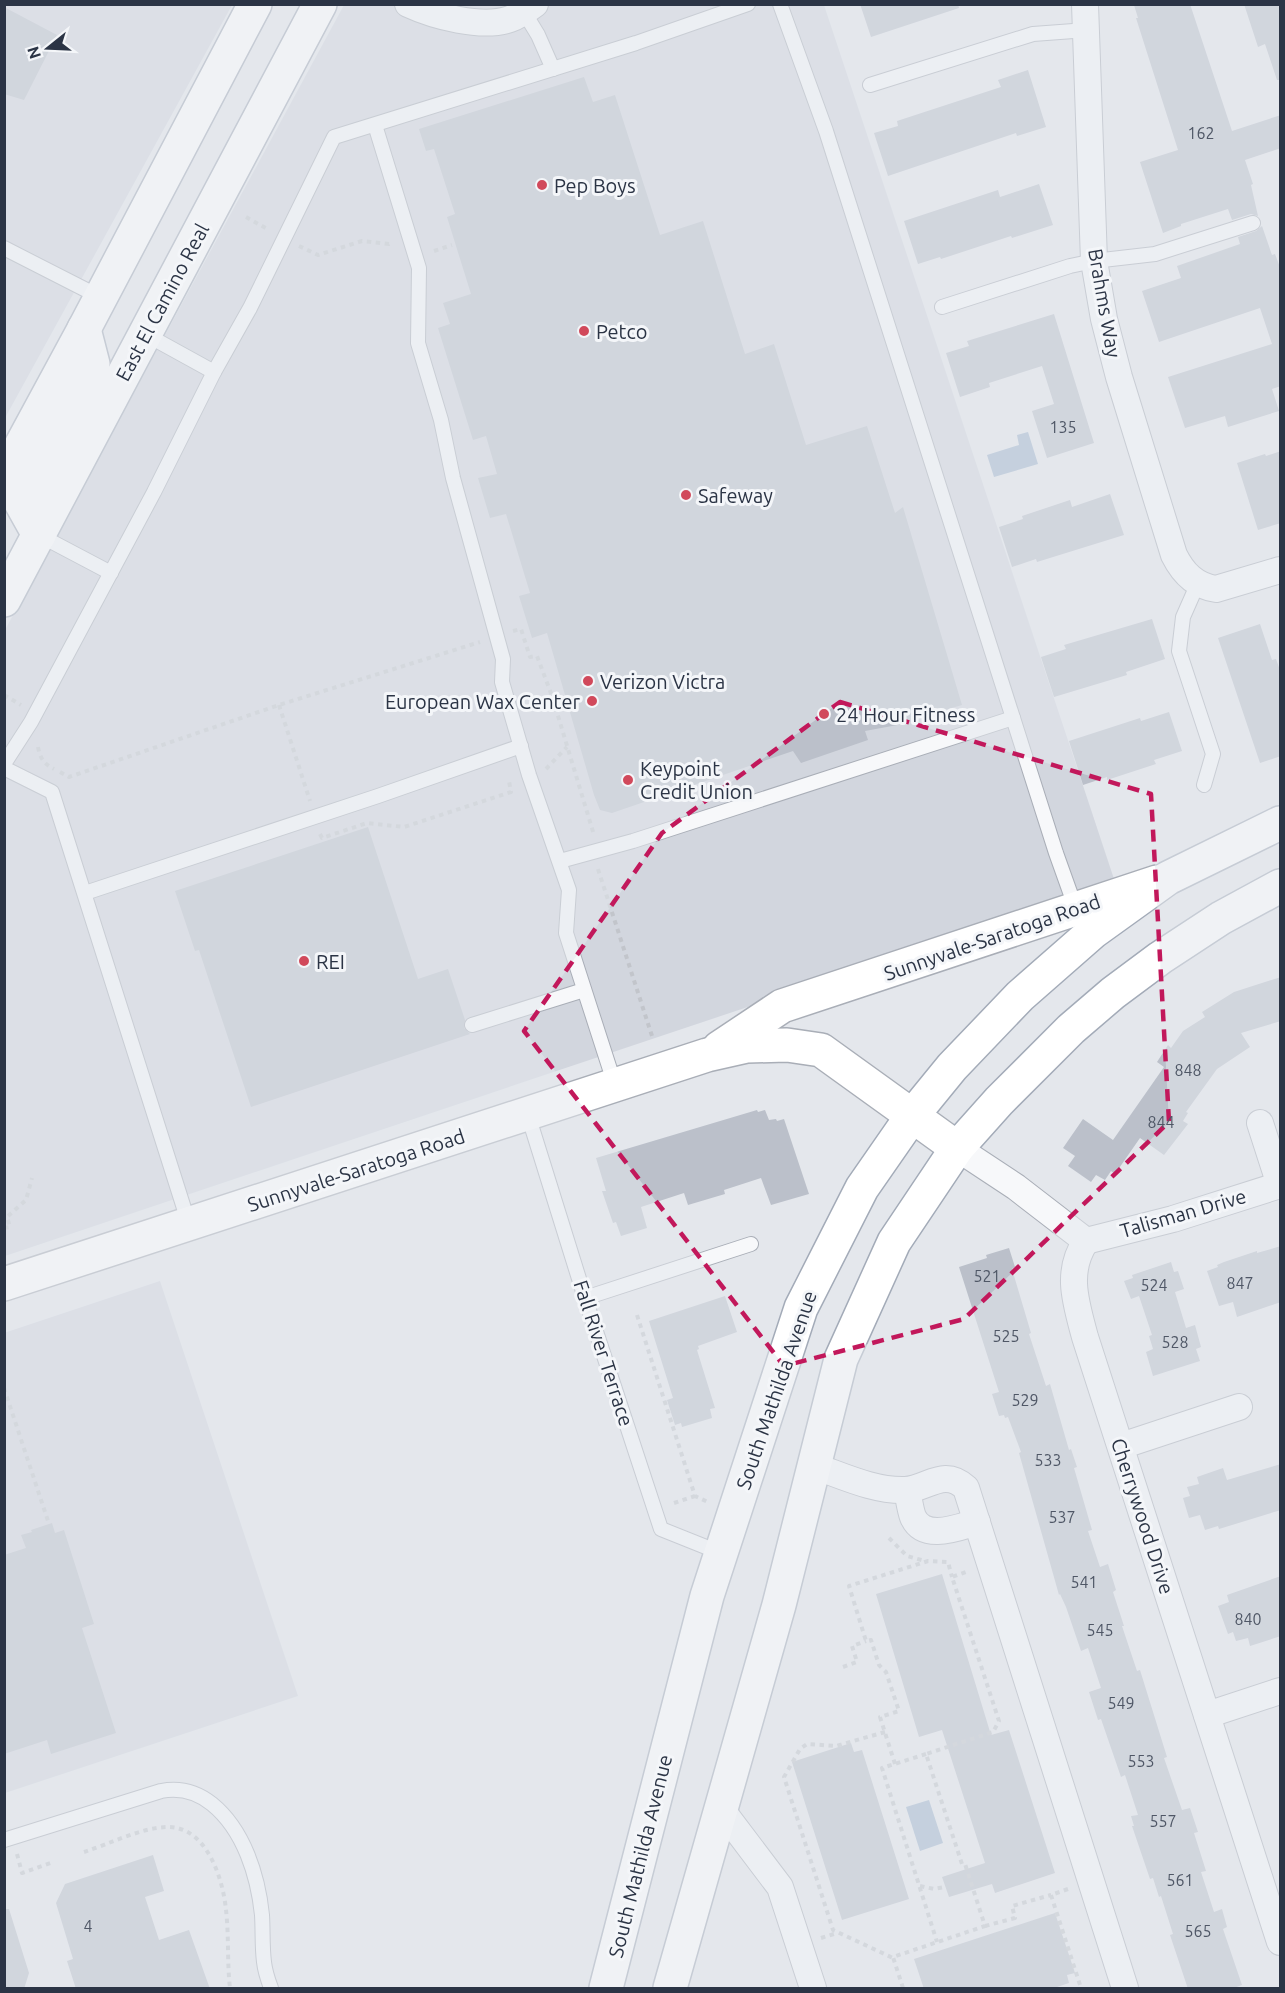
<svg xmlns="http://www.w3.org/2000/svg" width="1285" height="1993" font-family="Ubuntu,sans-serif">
<rect width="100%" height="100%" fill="#e4e7ec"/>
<g fill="#d2d6de">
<polygon points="5,5 232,5 5,418"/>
<polygon points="344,5 824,5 1114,879 1037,910 5,1256 5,630"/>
<polygon points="160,1281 298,1696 5,1793 4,1333"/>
</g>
<g fill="#9fb4cc">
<polygon points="1028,432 1038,464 994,477 987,455 1019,445 1017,435"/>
<polygon points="929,1800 943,1843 920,1851 906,1807"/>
</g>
<g fill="#bbc0ca">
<polygon points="860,4 958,4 959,8 871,37"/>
<polygon points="1190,4 1232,131 1281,115 1281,148 1245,160 1253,184 1251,185 1258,216 1251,214 1232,220 1228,209 1181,224 1181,226 1163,233 1140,162 1178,150 1136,18 1138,18 1134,5"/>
<polygon points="1244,4 1281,4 1281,80 1277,80 1265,44 1258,47"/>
<polygon points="4,7 57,35 24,100 4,94"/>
<polygon points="1028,70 1046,127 1017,136 1016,133 888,176 874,133 898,126 897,121 1001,87 998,80"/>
<polygon points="584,77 593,102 615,95 660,235 703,221 745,354 774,344 806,445 867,426 895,513 903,507 962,705 917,718 919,721 865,731 868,740 801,763 793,751 612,813 600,810 594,795 547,633 532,638 519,596 530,593 506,514 490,518 478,478 497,474 486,436 473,440 438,328 450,324 443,303 471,294 447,217 455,214 434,149 426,151 419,129"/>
<polygon points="1039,184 1053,225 1012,238 1011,236 941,259 940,257 918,264 904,221 998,190 1000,197"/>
<polygon points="1262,226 1272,255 1275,254 1281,270 1281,386 1272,389 1279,411 1228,427 1225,416 1185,428 1168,377 1272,344 1260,308 1159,342 1142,291 1181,278 1177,266 1240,244 1238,237 1256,231"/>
<polygon points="1054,314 1094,443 1047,458 1032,411 1054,404 1042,366 989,383 990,387 960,397 946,353 969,346 967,341"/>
<polygon points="1281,451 1281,523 1258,530 1237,463 1265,454 1266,456"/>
<polygon points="1110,494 1124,535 1037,562 1036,559 1012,567 999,527 1023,519 1022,516 1070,500 1072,507"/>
<polygon points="1152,619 1165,659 1126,672 1127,675 1054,697 1041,657 1066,649 1064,645"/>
<polygon points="1260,624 1272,660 1276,659 1281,673 1281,756 1260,763 1218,638"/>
<polygon points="1169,712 1182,751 1154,760 1156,764 1107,780 1107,777 1083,785 1069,741 1140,718 1141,721"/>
<polygon points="368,827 418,979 448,969 465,1020 464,1028 470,1034 251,1107 199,950 195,951 175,891"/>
<polygon points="1281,977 1281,1021 1241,1033 1250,1047 1217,1069 1186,1112 1188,1113 1183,1121 1188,1124 1164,1155 1140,1138 1115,1174 1111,1171 1105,1180 1096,1175 1091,1182 1068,1166 1075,1156 1063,1148 1083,1119 1113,1140 1164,1067 1157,1062 1168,1045 1171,1048 1183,1031 1205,1017 1202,1012 1234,992"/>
<polygon points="757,1110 758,1112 765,1110 769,1120 776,1119 777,1121 784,1119 809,1194 771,1205 761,1178 724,1190 725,1194 688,1205 684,1193 641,1207 647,1228 621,1236 616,1222 613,1223 602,1191 606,1191 596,1158"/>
<polygon points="1281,1246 1281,1302 1237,1317 1233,1302 1219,1306 1207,1271 1218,1267 1217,1265 1224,1262 1257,1251 1257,1253"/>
<polygon points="1009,1248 1015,1267 1012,1269 1031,1333 1029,1334 1046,1386 1050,1384 1069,1450 1071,1449 1077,1467 1074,1468 1092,1530 1088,1531 1100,1567 1108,1564 1116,1590 1113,1592 1124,1626 1122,1626 1137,1671 1140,1670 1167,1757 1164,1758 1182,1810 1190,1808 1198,1832 1194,1833 1206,1871 1201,1872 1214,1912 1222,1909 1227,1927 1223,1929 1242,1985 1231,1989 1188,1989 1170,1935 1173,1934 1161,1896 1159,1897 1153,1878 1150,1879 1132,1826 1134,1826 1131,1816 1138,1815 1125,1775 1121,1777 1101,1719 1098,1720 1089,1692 1101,1688 1088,1648 1081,1651 1066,1607 1060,1594 1059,1595 1019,1453 1021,1452 1008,1417 1005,1418 1004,1415 999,1416 992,1394 999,1392 959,1267 987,1258 986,1255"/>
<polygon points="1171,1262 1174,1272 1178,1271 1184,1289 1175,1292 1186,1328 1195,1325 1201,1347 1196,1349 1200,1361 1153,1376 1146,1352 1153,1349 1149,1336 1152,1335 1139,1296 1131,1299 1124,1281 1133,1278 1132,1275"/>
<polygon points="725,1296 737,1332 698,1346 699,1349 697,1350 715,1408 710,1409 712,1418 682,1427 681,1423 675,1425 667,1400 673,1398 649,1321"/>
<polygon points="1281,1464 1281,1510 1219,1529 1218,1526 1205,1530 1200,1515 1189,1518 1183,1498 1190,1496 1187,1487 1199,1484 1197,1477 1223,1468 1227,1480"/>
<polygon points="52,1523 55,1533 64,1530 94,1624 82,1628 116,1733 51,1754 47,1740 4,1754 4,1555 26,1548 21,1535 32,1532 31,1530"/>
<polygon points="942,1574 991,1735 1009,1730 1055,1873 995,1893 992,1884 949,1897 942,1877 985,1863 942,1730 919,1737 876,1594"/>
<polygon points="1281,1576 1281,1636 1250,1646 1248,1638 1236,1641 1233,1632 1228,1634 1218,1606 1229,1602 1227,1595"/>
<polygon points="851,1743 854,1752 862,1750 909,1899 842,1920 792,1762"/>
<polygon points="153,1855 164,1891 145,1897 159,1940 189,1930 210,1989 76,1989 67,1961 73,1959 56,1903 65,1884"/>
<polygon points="4,1909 9,1909 29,1973 24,1989 4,1989"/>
<polygon points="1055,1913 1075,1973 1067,1975 1069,1983 1051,1989 924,1989 914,1959"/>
</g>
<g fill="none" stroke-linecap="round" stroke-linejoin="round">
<defs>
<g id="service">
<polyline points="780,4 826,131 1056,853 1076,909"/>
<polyline points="524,12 538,35 553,69"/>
<polyline points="870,85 1033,34 1087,30"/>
<polyline points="375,125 419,268 418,343 441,420 453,478 503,659 502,682 529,775 569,890 566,933 615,1085"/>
<polyline points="4,248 100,297"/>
<polyline points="942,307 1070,266 1094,261 1155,254 1253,223"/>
<polyline points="145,334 214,372"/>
<polyline points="39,535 111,573"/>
<polyline points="1198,583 1183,617 1179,651 1213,754 1204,785"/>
<polyline points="4,764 31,722 154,492 214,372 250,308 334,137 636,43 748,4"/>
<polyline points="4,768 52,792 189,1224"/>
<polyline points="560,861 633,841 1013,718"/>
<polyline points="85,893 378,796 521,746"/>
<polyline points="472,1025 584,990"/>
<polyline points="528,1115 585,1298 661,1529 721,1553"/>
<polyline points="585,1298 751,1244"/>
<path d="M4,1840L161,1791C181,1787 197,1792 212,1804C244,1830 258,1876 262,1915C263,1931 262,1946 264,1962C265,1971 268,1980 271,1988"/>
</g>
<g id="minor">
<path d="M408,4C434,16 482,29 510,19C519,16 527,10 535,4"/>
<path d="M1085,4L1094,261L1104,319L1119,377L1174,555C1183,573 1195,586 1216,589L1280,570"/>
<polyline points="1260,1123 1280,1185"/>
<polyline points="957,1148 1016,1187 1086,1241"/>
<path d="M1086,1241C1065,1272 1076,1303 1085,1337L1280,1942"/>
<polyline points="1086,1241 1173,1219 1280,1185"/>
<polyline points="1121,1446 1239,1407"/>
<path d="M814,1466C843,1476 874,1491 905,1490C927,1489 944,1467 966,1488L1125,1988"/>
<path d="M907,1490C909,1499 910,1509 913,1517C924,1542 959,1527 977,1522"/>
<polyline points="1207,1715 1280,1691"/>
<polyline points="721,1809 780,1887 813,1988"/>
</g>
<g id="secondary">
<polyline points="719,1048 782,1006 1157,882"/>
<polyline points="4,1284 707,1055 747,1046 787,1045 821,1050 957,1148"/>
</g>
<g id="primary">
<polyline points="4,477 84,329 255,4"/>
<polyline points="39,535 20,501 93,364 84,329"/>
<polyline points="4,600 320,4"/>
<polyline points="606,1988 707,1596 801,1308 862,1188 912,1116 952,1067 1020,996 1093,932 1168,878 1280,823"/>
<polyline points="670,1988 779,1605 841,1359 894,1242 957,1148 999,1101 1071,1029 1113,993 1160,958 1221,918 1280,886"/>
</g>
</defs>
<use href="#service" stroke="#a9aeb7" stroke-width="16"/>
<use href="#minor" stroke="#a9aeb7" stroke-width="28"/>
<use href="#secondary" stroke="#a9aeb7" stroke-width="36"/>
<use href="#primary" stroke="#a3abb8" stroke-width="36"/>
<g stroke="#c2c5cb" stroke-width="4" stroke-dasharray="4.5 4.5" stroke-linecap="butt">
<polyline points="246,217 269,230"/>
<polyline points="299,246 318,255 362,241 389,244 392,242"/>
<polyline points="434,251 452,245"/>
<polyline points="513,631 521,629 530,657 537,656 552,696 594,835"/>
<polyline points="4,695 21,705"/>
<polyline points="279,705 310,801"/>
<path d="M38,747C40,758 44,764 54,769"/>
<polyline points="546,769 567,747"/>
<polyline points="60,772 69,777 279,705 480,642"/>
<polyline points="320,834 322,838 367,823 404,827 511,792 509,781 511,781"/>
<polyline points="598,869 652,1036"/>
<polyline points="4,1228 10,1227 7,1217 26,1200 32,1178"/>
<polyline points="637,1315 695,1496 710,1503"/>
<polyline points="4,1388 49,1524"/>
<polyline points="674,1503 695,1496"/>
<polyline points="889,1538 907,1556 925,1561"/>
<polyline points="843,1667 857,1662 852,1646 866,1641"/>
<polyline points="885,1732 836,1746 807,1744 800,1749 784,1777 833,1930 893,1958"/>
<polyline points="926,1754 882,1768 937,1942"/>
<polyline points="895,1764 880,1717 899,1711 886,1672 879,1665 871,1640 866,1641 849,1586 928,1561 948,1562 952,1577"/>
<path d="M84,1852C109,1844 143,1827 168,1827C207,1827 223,1879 226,1910C229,1936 227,1963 230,1988"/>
<polyline points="17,1854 22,1873 53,1862"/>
<polyline points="920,1886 934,1889 945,1887"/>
<polyline points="1068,1889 1051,1895 1081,1988"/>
<polyline points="985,1926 1015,1918 1012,1906 1051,1895"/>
<polyline points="821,1938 837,1933"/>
<polyline points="903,1988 893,1957 985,1926 965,1864 962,1864 926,1754 993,1732 999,1721 952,1577 969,1571"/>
</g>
<use href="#service" stroke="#f7f8fa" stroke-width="14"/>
<use href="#minor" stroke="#f7f8fa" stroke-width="26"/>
<use href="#secondary" stroke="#fff" stroke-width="33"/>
<use href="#primary" stroke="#fff" stroke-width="33"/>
</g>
<path d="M0 0H1285V1993H0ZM840,702L1151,794L1169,1122L964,1319L784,1366L524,1031L662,833Z" fill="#e4e7ec" fill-opacity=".55" fill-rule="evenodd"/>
<path fill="none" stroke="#c2185b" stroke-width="4.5" stroke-dasharray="12 8" stroke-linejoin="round" d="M840,702L1151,794L1169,1122L964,1319L784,1366L524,1031L662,833Z"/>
<g fill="#d1495b" stroke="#f4f6f9" stroke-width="2">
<circle cx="542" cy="185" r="6"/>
<circle cx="584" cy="331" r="6"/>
<circle cx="686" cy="495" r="6"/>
<circle cx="588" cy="681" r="6"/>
<circle cx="592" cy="701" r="6"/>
<circle cx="824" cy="714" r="6"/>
<circle cx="628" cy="780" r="6"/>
<circle cx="304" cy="961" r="6"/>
</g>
<g text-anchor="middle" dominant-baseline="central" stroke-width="6" stroke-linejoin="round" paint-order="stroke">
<g font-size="16" fill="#4f5766">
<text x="1201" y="133">162</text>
<text x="1063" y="427">135</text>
<text x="1188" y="1070">848</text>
<text x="1161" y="1122">844</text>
<text x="987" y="1276">521</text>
<text x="1240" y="1283">847</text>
<text x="1154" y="1285">524</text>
<text x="1006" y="1336">525</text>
<text x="1175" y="1342">528</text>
<text x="1025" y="1400">529</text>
<text x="1048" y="1460">533</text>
<text x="1062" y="1517">537</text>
<text x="1084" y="1582">541</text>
<text x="1248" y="1619">840</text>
<text x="1100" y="1630">545</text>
<text x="1121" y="1703">549</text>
<text x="1141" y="1761">553</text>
<text x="1163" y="1821">557</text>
<text x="1180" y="1880">561</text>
<text x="88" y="1926">4</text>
<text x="1198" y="1931">565</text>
</g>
<g font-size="20" fill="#2b3445" stroke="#f4f6f9" text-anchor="start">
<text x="554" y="185">Pep Boys</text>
<text x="596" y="331">Petco</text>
<text x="698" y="495">Safeway</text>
<text x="600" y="681">Verizon Victra</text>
<text x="580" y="701" text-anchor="end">European Wax Center</text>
<text x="836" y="714">24 Hour Fitness</text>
<text x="640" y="768">Keypoint<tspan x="640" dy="23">Credit Union</tspan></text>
<text x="316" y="961">REI</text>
</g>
<g font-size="20" fill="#2b3445" stroke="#f4f6f9">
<text transform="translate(162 302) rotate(-62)">East El Camino Real</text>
<text transform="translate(1105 303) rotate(80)">Brahms Way</text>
<text transform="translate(992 937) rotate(-19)">Sunnyvale-Saratoga Road</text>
<text transform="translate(356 1170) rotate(-18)">Sunnyvale-Saratoga Road</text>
<text transform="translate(1183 1213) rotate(-16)">Talisman Drive</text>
<text transform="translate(604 1353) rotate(72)">Fall River Terrace</text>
<text transform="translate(776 1390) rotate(-71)">South Mathilda Avenue</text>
<text transform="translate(1143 1516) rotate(72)">Cherrywood Drive</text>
<text transform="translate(640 1856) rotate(-76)">South Mathilda Avenue</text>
</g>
</g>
<rect width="1285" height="1993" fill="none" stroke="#2b3445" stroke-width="12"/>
<g transform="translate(48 48) rotate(252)" stroke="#f4f6f9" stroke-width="4.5" paint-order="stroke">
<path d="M0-4.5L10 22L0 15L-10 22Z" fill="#2b3445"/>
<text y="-9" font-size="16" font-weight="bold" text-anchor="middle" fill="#2b3445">N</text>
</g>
</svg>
